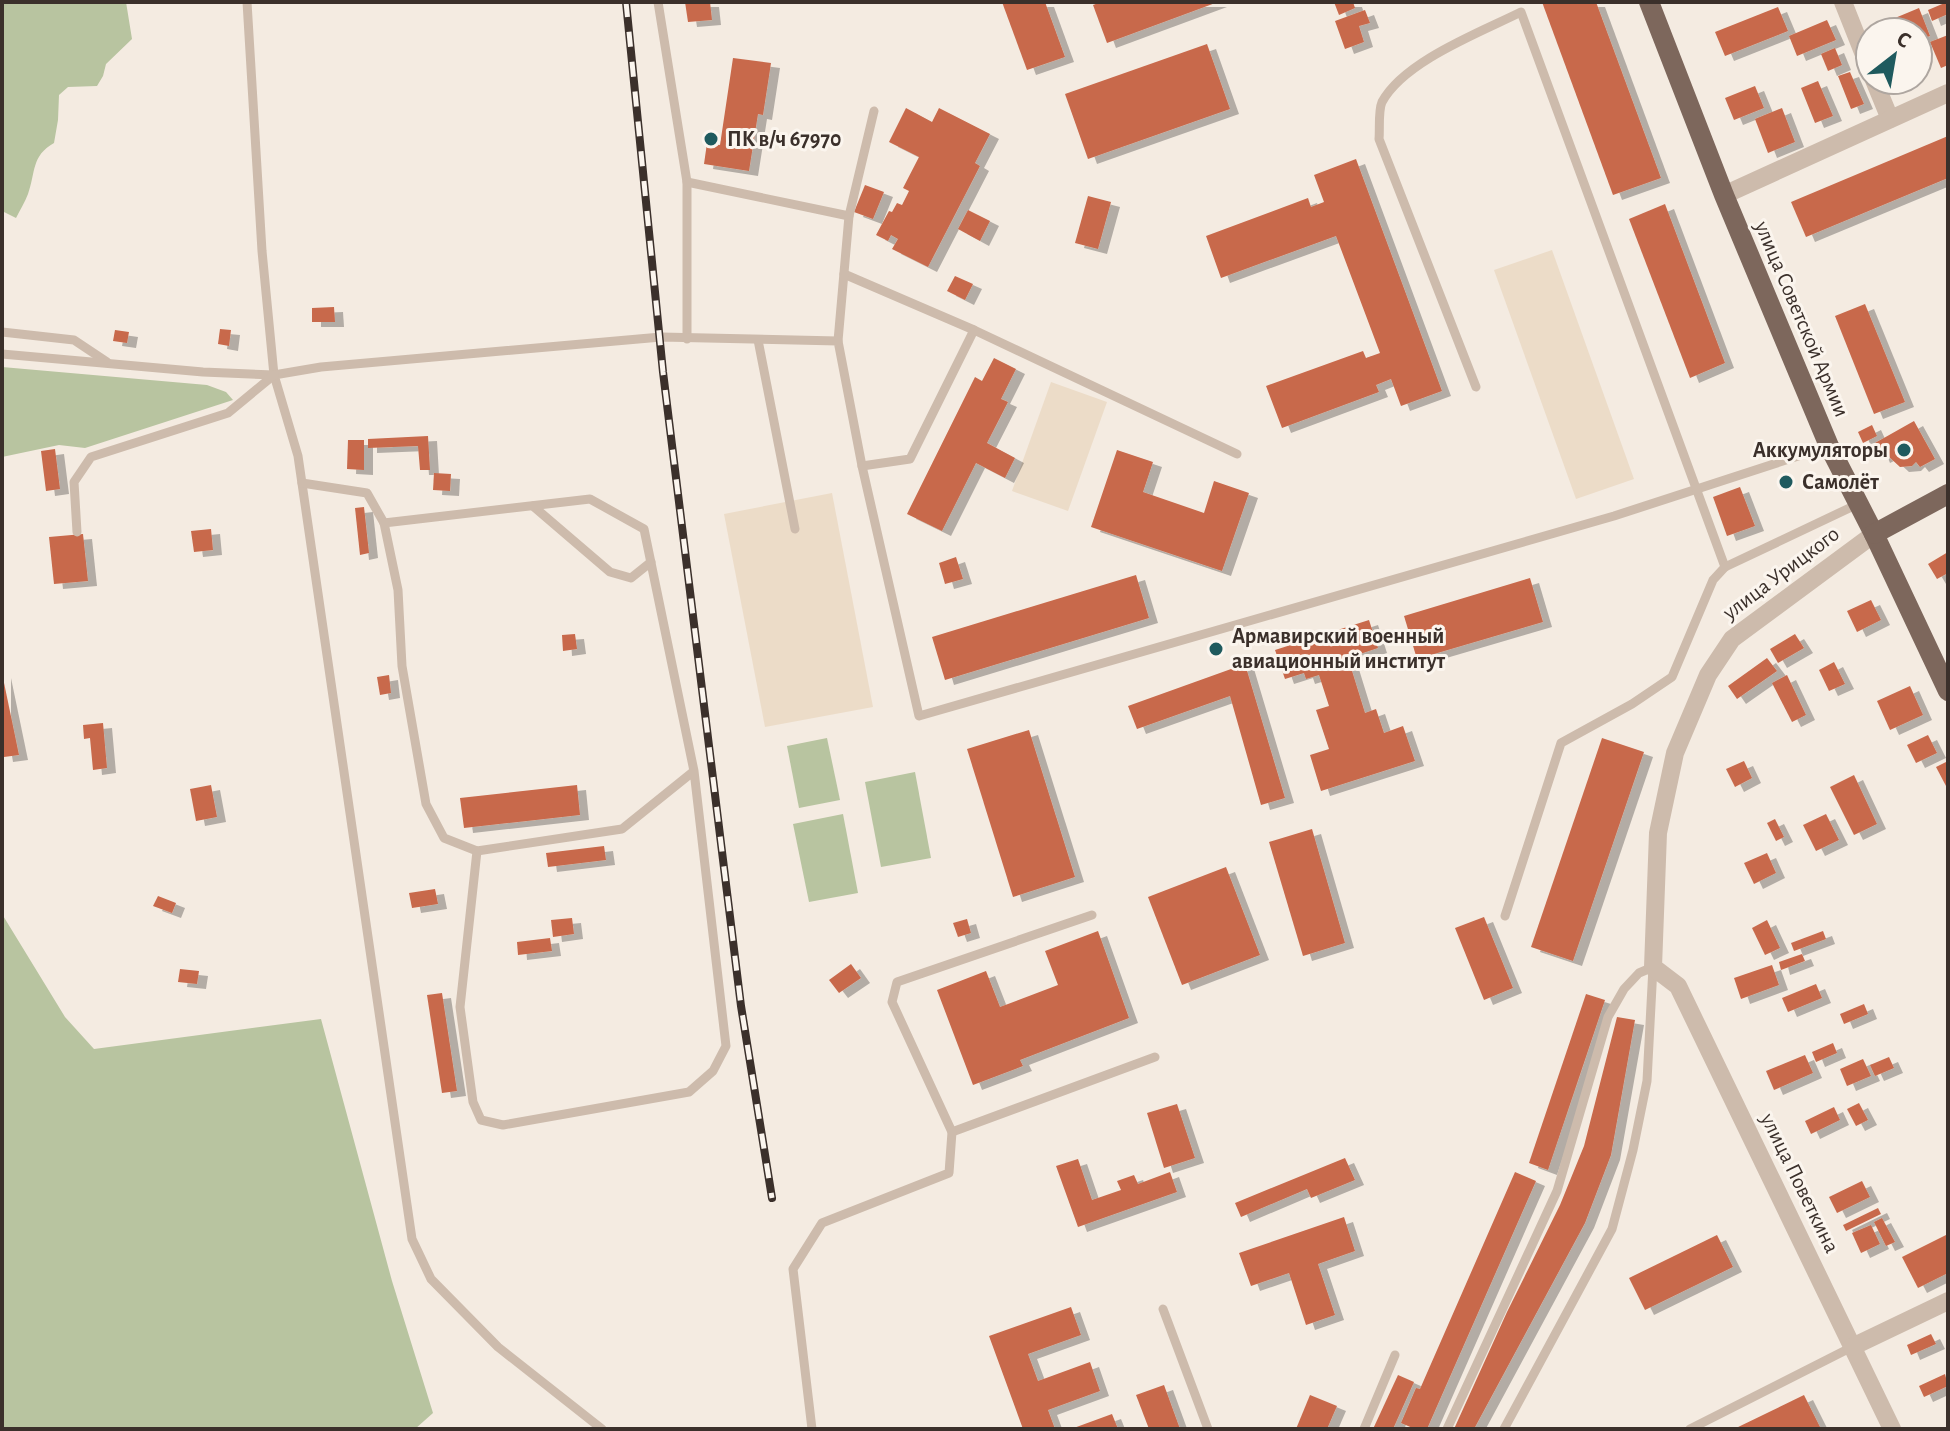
<svg xmlns="http://www.w3.org/2000/svg" width="1950" height="1431" font-family="'Alegreya Sans',sans-serif">
<defs>
<filter id="shadow"><feDropShadow dx="9" dy="5" stdDeviation="0" flood-color="#0004"/></filter>
</defs>
<rect width="100%" height="100%" fill="#f4ebe1"/>
<g fill="#b8c4a0">
<path d="M2,2H126L132,39L106,64L103,76L97,86L68,87L59,95L58,120L54,143C31,156 36,172 28,194C25,202 20,210 16,218L2,211Z"/>
<polygon points="2,367 207,385 226,392 233,400 85,448 59,445 2,457"/>
<polygon points="827,738 840,800 799,808 787,746"/>
<polygon points="915,772 931,858 881,867 865,782"/>
<polygon points="843,814 858,893 809,902 793,824"/>
<polygon points="2,914 65,1017 94,1049 321,1019 392,1281 433,1413 415,1429 2,1429"/>
</g>
<g fill="#ecdcc8">
<polygon points="1552,250 1634,479 1576,499 1494,270"/>
<polygon points="1051,382 1107,402 1068,511 1012,491"/>
<polygon points="832,493 873,707 765,727 724,514"/>
</g>
<g fill="#c8694b" filter="url(#shadow)">
<polygon points="685,2 710,2 712,20 688,22"/>
<polygon points="1002,2 1045,2 1065,57 1027,70"/>
<polygon points="1101,2 1218,2 1107,43 1093,5"/>
<polygon points="1334,2 1353,2 1355,8 1339,15"/>
<polygon points="1542,2 1596,2 1661,178 1613,195"/>
<polygon points="1947,2 1948,14 1932,21 1928,10"/>
<polygon points="1778,7 1788,31 1725,56 1715,32"/>
<polygon points="1919,8 1930,36 1918,40 1918,32 1900,32 1895,18"/>
<polygon points="1365,10 1370,23 1359,26 1364,42 1345,49 1335,21"/>
<polygon points="1827,20 1836,40 1797,56 1789,36"/>
<polygon points="1948,35 1948,65 1941,68 1930,42"/>
<polygon points="1207,44 1230,109 1088,159 1065,94"/>
<polygon points="1835,48 1842,65 1828,71 1821,54"/>
<polygon points="733,58 771,63 763,115 758,114 749,171 704,164 707,143 720,145"/>
<polygon points="1850,72 1864,104 1851,109 1838,76"/>
<polygon points="1818,81 1833,116 1815,123 1801,88"/>
<polygon points="1755,86 1764,108 1734,120 1725,98"/>
<polygon points="906,108 932,122 939,108 990,134 975,163 980,166 928,267 892,249 898,239 891,235 888,241 876,235 889,211 892,212 897,203 902,205 909,191 903,188 919,157 889,142"/>
<polygon points="1782,108 1795,142 1768,153 1755,119"/>
<polygon points="1948,136 1948,178 1806,237 1791,202"/>
<polygon points="1356,159 1442,391 1401,406 1391,379 1376,385 1379,392 1282,428 1266,386 1363,351 1366,358 1380,353 1336,236 1221,278 1206,236 1308,198 1311,207 1324,202 1314,175"/>
<polygon points="865,185 884,192 873,219 854,212"/>
<polygon points="1088,196 1111,202 1098,249 1075,243"/>
<polygon points="1665,204 1725,363 1690,378 1629,219"/>
<polygon points="968,210 990,221 980,241 958,229"/>
<polygon points="955,276 973,284 965,300 947,291"/>
<polygon points="1865,304 1905,402 1874,414 1835,316"/>
<polygon points="334,307 335,322 312,322 312,308"/>
<polygon points="220,329 231,330 229,346 218,344"/>
<polygon points="115,330 129,332 127,343 113,341"/>
<polygon points="994,358 1016,369 1001,399 1008,402 987,443 1015,458 1005,478 976,463 942,531 907,514 975,377 982,381"/>
<polygon points="1914,421 1935,459 1920,467 1916,462 1912,466 1900,467 1887,455 1881,458 1875,443"/>
<polygon points="1872,425 1877,436 1863,443 1858,432"/>
<polygon points="428,436 430,470 420,470 418,446 368,448 368,439"/>
<polygon points="348,440 364,440 364,470 347,469"/>
<polygon points="55,449 60,489 46,491 41,451"/>
<polygon points="1117,450 1153,462 1143,492 1204,513 1214,481 1249,493 1222,571 1091,527"/>
<polygon points="434,473 451,474 450,491 433,490"/>
<polygon points="1740,487 1755,526 1727,536 1713,497"/>
<polygon points="364,507 369,553 360,555 355,508"/>
<polygon points="211,529 213,550 194,552 191,531"/>
<polygon points="83,534 88,581 54,584 49,537"/>
<polygon points="1948,552 1948,573 1937,579 1928,564"/>
<polygon points="956,557 963,579 945,584 939,563"/>
<polygon points="1136,575 1149,618 945,680 932,637"/>
<polygon points="1530,578 1543,622 1417,659 1404,616"/>
<polygon points="1871,600 1881,620 1857,632 1847,611"/>
<polygon points="1369,620 1378,648 1348,658 1365,713 1376,709 1384,733 1403,726 1415,761 1321,791 1310,755 1329,749 1316,710 1329,706 1319,675 1306,679 1304,673 1285,679 1275,650"/>
<polygon points="575,634 577,649 563,651 562,635"/>
<polygon points="1795,634 1804,648 1778,663 1770,649"/>
<polygon points="1767,658 1777,671 1737,699 1728,686"/>
<polygon points="1834,662 1845,684 1829,691 1819,670"/>
<polygon points="1245,664 1285,798 1261,805 1230,696 1137,729 1128,706"/>
<polygon points="2,673 19,755 4,757 2,745"/>
<polygon points="389,675 391,693 380,695 377,677"/>
<polygon points="1787,675 1806,715 1792,722 1772,683"/>
<polygon points="1910,686 1923,715 1890,730 1877,701"/>
<polygon points="103,723 107,768 93,770 90,738 84,739 83,725"/>
<polygon points="1029,730 1075,877 1013,897 967,749"/>
<polygon points="1928,735 1937,753 1916,763 1907,745"/>
<polygon points="1602,738 1644,752 1573,961 1531,947"/>
<polygon points="1744,761 1752,778 1735,787 1726,769"/>
<polygon points="1946,762 1948,785 1946,786 1936,767"/>
<polygon points="1854,775 1877,824 1854,835 1830,787"/>
<polygon points="211,785 217,817 196,821 190,789"/>
<polygon points="577,785 580,815 464,828 460,798"/>
<polygon points="1826,814 1839,840 1816,851 1803,825"/>
<polygon points="1775,819 1784,837 1776,841 1767,823"/>
<polygon points="1312,829 1345,943 1303,956 1269,842"/>
<polygon points="604,846 606,860 548,867 546,853"/>
<polygon points="1767,853 1776,873 1754,884 1744,863"/>
<polygon points="1226,867 1260,955 1182,985 1148,897"/>
<polygon points="435,889 438,904 412,908 409,893"/>
<polygon points="158,896 176,903 172,913 153,906"/>
<polygon points="1484,917 1513,988 1484,1000 1455,928"/>
<polygon points="572,918 574,934 553,937 551,920"/>
<polygon points="967,919 971,933 958,937 953,923"/>
<polygon points="1767,920 1780,948 1765,955 1752,928"/>
<polygon points="1098,931 1129,1018 1020,1060 1023,1066 973,1085 937,990 986,971 1000,1007 1058,985 1045,951"/>
<polygon points="1823,931 1826,939 1794,951 1791,943"/>
<polygon points="550,938 552,951 518,955 517,942"/>
<polygon points="1802,954 1805,961 1781,970 1779,962"/>
<polygon points="851,964 861,978 839,993 829,980"/>
<polygon points="1772,965 1779,985 1741,999 1734,978"/>
<polygon points="180,969 199,971 197,984 178,982"/>
<polygon points="1816,984 1822,998 1788,1012 1782,998"/>
<polygon points="442,993 457,1091 442,1093 427,995"/>
<polygon points="1586,994 1605,1000 1548,1170 1529,1163"/>
<polygon points="1864,1004 1868,1014 1844,1024 1840,1014"/>
<polygon points="1617,1017 1635,1020 1611,1155 1585,1223 1474,1429 1454,1429 1507,1312 1560,1205 1584,1146"/>
<polygon points="1833,1043 1837,1053 1816,1062 1812,1052"/>
<polygon points="1805,1055 1813,1073 1774,1090 1766,1071"/>
<polygon points="1889,1057 1894,1068 1875,1076 1870,1065"/>
<polygon points="1863,1059 1871,1076 1847,1086 1840,1069"/>
<polygon points="1859,1103 1868,1120 1856,1126 1847,1109"/>
<polygon points="1177,1104 1195,1158 1164,1168 1147,1113"/>
<polygon points="1834,1107 1840,1120 1811,1134 1805,1121"/>
<polygon points="1345,1158 1355,1180 1311,1198 1307,1189 1241,1217 1235,1203"/>
<polygon points="1078,1159 1092,1200 1121,1190 1117,1181 1134,1175 1138,1184 1170,1172 1177,1192 1078,1227 1056,1166"/>
<polygon points="1515,1172 1536,1181 1427,1429 1415,1429 1401,1423 1416,1388 1420,1389"/>
<polygon points="1862,1181 1870,1197 1837,1213 1829,1197"/>
<polygon points="1878,1208 1881,1214 1846,1231 1843,1225"/>
<polygon points="1344,1217 1355,1251 1318,1264 1335,1315 1306,1325 1289,1273 1251,1286 1239,1253"/>
<polygon points="1882,1218 1895,1242 1886,1246 1874,1222"/>
<polygon points="1871,1225 1880,1244 1861,1253 1852,1233"/>
<polygon points="1948,1234 1948,1273 1918,1288 1902,1257"/>
<polygon points="1717,1235 1733,1267 1645,1310 1629,1278"/>
<polygon points="1071,1307 1081,1335 1028,1354 1038,1381 1090,1362 1100,1391 1048,1410 1055,1429 1023,1429 989,1336"/>
<polygon points="1931,1334 1936,1344 1911,1355 1907,1345"/>
<polygon points="1945,1374 1948,1386 1924,1397 1919,1386"/>
<polygon points="1398,1375 1414,1382 1393,1429 1373,1429"/>
<polygon points="1164,1385 1180,1429 1149,1429 1136,1395"/>
<polygon points="1310,1395 1337,1406 1327,1429 1296,1429"/>
<polygon points="1804,1395 1821,1429 1734,1429"/>
<polygon points="1112,1414 1118,1429 1071,1429"/>
</g>
<g fill="none" stroke-linecap="round" stroke-linejoin="round">
<g stroke="#cdbbac" stroke-width="9">
<polyline points="247,2 262,251 274,375 298,456 412,1239 431,1279 498,1347 602,1429"/>
<polyline points="658,2 687,182 687,339"/>
<polyline points="687,182 849,216"/>
<polyline points="844,274 974,330 1237,454"/>
<polyline points="2,332 74,340 107,362"/>
<polyline points="758,340 795,529"/>
<polyline points="838,341 849,216 874,111"/>
<polyline points="2,354 203,372 274,375 321,367 661,337 838,341 862,466 919,716 1614,516 1829,446"/>
<path d="M1476,387L1379,139C1380,129 1378,111 1382,102C1404,61 1481,32 1521,12L1725,567"/>
<polyline points="862,466 910,459 974,330"/>
<polyline points="302,483 367,493 384,523"/>
<polyline points="533,506 610,572 631,578 651,562"/>
<polyline points="77,532 74,482 91,457 228,413 274,375"/>
<polyline points="477,851 460,1007 473,1102 481,1120 503,1125 689,1092 713,1071 726,1046 694,771 644,529 590,499 384,523 398,590 402,666 426,804 444,838 477,851 622,829 694,771"/>
<polyline points="1505,916 1561,743 1632,704 1672,677 1713,580 1725,567 1858,504"/>
<polyline points="952,1132 1155,1057"/>
<polyline points="1163,1309 1208,1429"/>
<polyline points="812,1429 793,1269 822,1223 949,1173 952,1132 892,1002 897,982 1092,915"/>
<polyline points="1364,1429 1395,1355"/>
<polyline points="1447,1429 1557,1191 1608,1017 1624,989 1639,973 1653,967 1647,1081 1633,1150 1612,1229 1504,1429"/>
<polyline points="1690,1429 1852,1347"/>
</g>
<g stroke="#cdbbac" stroke-width="18">
<polyline points="1843,2 1870,70"/>
<polyline points="1874,80 1890,119"/>
<polyline points="1724,195 1948,93"/>
<polyline points="1874,534 1732,639 1708,675 1675,753 1658,833 1653,967 1678,986 1892,1429"/>
<polyline points="1852,1347 1948,1301"/>
</g>
<g stroke="#7d675c" stroke-width="20">
<polyline points="1649,2 1724,195 1829,446 1874,534 1948,691"/>
<polyline points="1874,534 1948,494"/>
</g>
<defs>
<polyline id="rail" points="626,2 663,372 741,1006 772,1198"/>
</defs>
<use href="#rail" stroke="#3b302b" stroke-width="8"/>
<use href="#rail" stroke="#fbf5ee" stroke-width="5" stroke-dasharray="15" stroke-linecap="butt"/>
</g>
<g fill="#1f5a5e" stroke="#fbf5ee" stroke-width="3">
<circle cx="711" cy="139" r="8"/>
<circle cx="1904" cy="450" r="8"/>
<circle cx="1786" cy="482" r="8"/>
<circle cx="1216" cy="649" r="8"/>
</g>
<g text-anchor="middle" dominant-baseline="central" stroke-width="6" stroke-linejoin="round" paint-order="stroke">
<g font-size="22" font-weight="bold" fill="#3b302b" stroke="#fbf5ee" text-anchor="start">
<text x="727" y="139">ПК в/ч 67970</text>
<text x="1888" y="450" text-anchor="end">Аккумуляторы</text>
<text x="1802" y="482">Самолёт</text>
<text x="1232" y="636">Армавирский военный<tspan x="1232" dy="25">авиационный институт</tspan></text>
</g>
<g font-size="22" fill="#3b302b" stroke="#fbf5ee">
<text transform="translate(1802 319) rotate(67)">улица Советской Армии</text>
<text transform="translate(1781 573) rotate(-37)">улица Урицкого</text>
<text transform="translate(1800 1183) rotate(64)">улица Поветкина</text>
</g>
</g>
<rect width="1950" height="1431" fill="none" stroke="#3b302b" stroke-width="8"/>
<g transform="translate(1894 56) rotate(31)"><circle r="38" fill="#fbf5ee" stroke="#aea6a0" stroke-width="2"/>
<path d="M0-6L14 30L0 20L-14 30Z" fill="#1f5a5e"/>
<text y="-12" font-size="22" font-weight="bold" text-anchor="middle" fill="#3b302b">С</text>
</g>
</svg>
